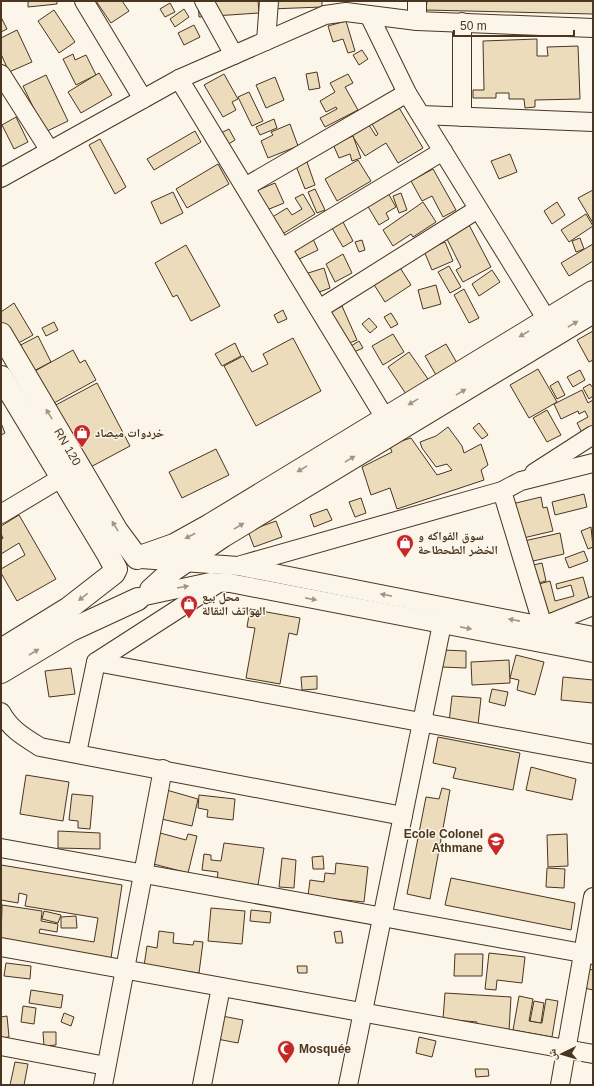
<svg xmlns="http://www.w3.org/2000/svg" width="594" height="1086" font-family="Helvetica,'Noto Naskh Arabic',sans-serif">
<rect width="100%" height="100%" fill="#fbf6e9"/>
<g fill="#ecdcbc" stroke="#4a3520">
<polygon points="28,1 57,1 57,4 28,7"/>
<polygon points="96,1 122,1 129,11 111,23"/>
<polygon points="198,1 258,1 259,13 199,17"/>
<polygon points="270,1 322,1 322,7 270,9"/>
<polygon points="427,1 593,1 593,14 426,10"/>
<polygon points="170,3 175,12 165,17 160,9"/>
<polygon points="184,9 189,17 175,27 170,19"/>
<polygon points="54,10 75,42 59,53 38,21"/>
<polygon points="1,17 7,29 1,32"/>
<polygon points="346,21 355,51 348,53 343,39 333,42 328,26"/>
<polygon points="194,25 200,37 184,45 178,33"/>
<polygon points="17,30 32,62 9,72 1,54 1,38"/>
<polygon points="537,39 537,56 548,56 547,47 578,46 580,99 535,100 535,107 525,108 524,99 509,99 509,93 496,93 496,98 473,98 473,90 484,90 483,41"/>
<polygon points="362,50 368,59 359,65 353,55"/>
<polygon points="73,54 75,60 86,55 96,75 76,85 63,59"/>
<polygon points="317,72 320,88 309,90 306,74"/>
<polygon points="99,73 112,95 81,113 68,92"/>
<polygon points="224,74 238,99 232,102 236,110 223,117 204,85"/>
<polygon points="348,74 353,83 345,87 358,110 325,127 320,118 337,109 336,107 326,112 320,101 335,92 330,83"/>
<polygon points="46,75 68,121 39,135 35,111 23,86"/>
<polygon points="275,77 284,100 266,108 256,85"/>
<polygon points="249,92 263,121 252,126 238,97"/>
<polygon points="398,106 423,148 398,163 386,143 365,156 352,135 369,125 376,136 378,134 372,124"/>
<polygon points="16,117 28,142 14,149 2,125"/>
<polygon points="274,119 277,128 260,135 256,127"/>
<polygon points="290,124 298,146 268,158 261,141 273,135 271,132"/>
<polygon points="229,129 235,140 227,145 221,133"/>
<polygon points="195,131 201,142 154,170 147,159"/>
<polygon points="353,136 361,158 352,161 350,154 339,158 333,144"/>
<polygon points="100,139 126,187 115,194 89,145"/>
<polygon points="510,154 517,172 499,179 491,161"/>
<polygon points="358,160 371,181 337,201 325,179"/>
<polygon points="307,162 315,185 305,189 296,166"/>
<polygon points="218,164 229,184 187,208 176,189"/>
<polygon points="433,169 456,210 443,217 432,196 422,201 411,181"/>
<polygon points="275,183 284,203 257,214 249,194"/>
<polygon points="315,189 325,210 317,213 308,192"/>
<polygon points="593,190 593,223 578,198"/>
<polygon points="173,192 183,213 161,224 151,202"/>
<polygon points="388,193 396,207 386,213 389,219 379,225 367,205"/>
<polygon points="401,193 407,210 399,213 393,196"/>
<polygon points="303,194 315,214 276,238 266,221 287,208 292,215 302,209 295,198"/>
<polygon points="423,202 436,222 413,237 411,234 393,246 383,230"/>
<polygon points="557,202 565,215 552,224 544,211"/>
<polygon points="586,214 593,226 569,242 561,230"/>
<polygon points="343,222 353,241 343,247 332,228"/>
<polygon points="468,223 491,267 463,282 456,270 461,267 445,235"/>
<polygon points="580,238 584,249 576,252 572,241"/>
<polygon points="313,239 318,250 291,263 286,251"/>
<polygon points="362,240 365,250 359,252 355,242"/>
<polygon points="445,242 453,261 432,270 424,251"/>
<polygon points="593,244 593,261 569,276 561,263"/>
<polygon points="186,245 220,306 191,321 177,295 173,297 155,263"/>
<polygon points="343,254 352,273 335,282 326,264"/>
<polygon points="399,266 411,285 385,302 373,283"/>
<polygon points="449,266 461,287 450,293 438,272"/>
<polygon points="324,268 330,288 311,295 305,274"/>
<polygon points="492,270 500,282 479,296 472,284"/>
<polygon points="436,285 441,304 423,309 418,290"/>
<polygon points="464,289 479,318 469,323 454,295"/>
<polygon points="14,303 33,335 13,346 1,326 1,312"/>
<polygon points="342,306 357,340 342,346 328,313"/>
<polygon points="283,310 287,319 278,323 274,315"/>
<polygon points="391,313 398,324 391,328 384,317"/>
<polygon points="369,318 377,327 370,333 362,324"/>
<polygon points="54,322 58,330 46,336 42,328"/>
<polygon points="593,331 593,360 589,362 577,340"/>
<polygon points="393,334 404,352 383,365 372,346"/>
<polygon points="38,336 51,362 26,375 13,349"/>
<polygon points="293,338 321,391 256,426 224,366 243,356 252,372 268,364 263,354"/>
<polygon points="359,341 363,348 354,352 351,346"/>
<polygon points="235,343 241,356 222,366 215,354"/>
<polygon points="446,344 457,363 436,375 425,356"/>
<polygon points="73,350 80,363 85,360 96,380 54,403 35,371"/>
<polygon points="409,352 428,379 406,394 388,367"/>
<polygon points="538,369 557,402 529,418 510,385"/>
<polygon points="580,370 585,380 573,387 567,377"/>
<polygon points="558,381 565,395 557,399 550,386"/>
<polygon points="97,383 130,446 85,470 52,407"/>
<polygon points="590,384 593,388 593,396 589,399 583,388"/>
<polygon points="582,390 588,403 593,400 593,427 582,433 577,423 588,417 585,411 579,414 578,411 561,419 554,404"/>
<polygon points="547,410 561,435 547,442 533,418"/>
<polygon points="1,423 5,433 1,435"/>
<polygon points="479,423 488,435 482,439 473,428"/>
<polygon points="448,427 462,446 464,453 481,444 488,465 481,470 484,480 397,509 390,488 371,495 362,467 392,452 390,447 398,442 411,438 437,475 452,470 447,464 436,467 422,448 420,442 436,436"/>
<polygon points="216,449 229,475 182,498 169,472"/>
<polygon points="584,494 587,507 555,515 552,502"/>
<polygon points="541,497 543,508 547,507 553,531 519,539 512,504"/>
<polygon points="361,498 366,513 355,517 349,502"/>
<polygon points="327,509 332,520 314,527 310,515"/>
<polygon points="19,515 56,579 17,601 1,573 1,569 25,555 19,543 1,554 1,540 3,538 1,534 1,526"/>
<polygon points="276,521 282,537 254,547 248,531"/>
<polygon points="591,527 593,547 588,549 581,531"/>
<polygon points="560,533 564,554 520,564 515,543"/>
<polygon points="584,551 588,561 569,568 565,558"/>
<polygon points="542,563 546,581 534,584 529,566"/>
<polygon points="583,577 590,602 541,616 532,586 550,581 555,601 574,596 571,585 557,589 556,584"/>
<polygon points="250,609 300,618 297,635 289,633 280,684 246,678 255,628 247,627"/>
<polygon points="443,650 466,651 466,668 442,667"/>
<polygon points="516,655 544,662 535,695 517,690 519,680 510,678"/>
<polygon points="509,660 510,683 472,685 471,662"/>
<polygon points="71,668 75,694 49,697 45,671"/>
<polygon points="317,676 317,689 302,690 301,677"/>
<polygon points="563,677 593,680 593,703 561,700"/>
<polygon points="492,689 508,692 505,706 489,702"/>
<polygon points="452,696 481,698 478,725 449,722"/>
<polygon points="438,737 520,753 513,790 453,778 456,768 433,763"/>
<polygon points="531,767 576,779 572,800 526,790"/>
<polygon points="26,775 69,782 63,821 20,814"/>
<polygon points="442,788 450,790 430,899 407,894 426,797 439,799"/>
<polygon points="163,789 198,799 192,826 157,818"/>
<polygon points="72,794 93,796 90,829 78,828 78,821 69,820"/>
<polygon points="199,795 235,799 233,820 207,817 208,810 198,808"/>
<polygon points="149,830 186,840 188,834 197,836 188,873 146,862"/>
<polygon points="58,831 100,833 100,849 58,848"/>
<polygon points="567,834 568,866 548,867 547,835"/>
<polygon points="224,843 264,848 258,885 217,879 218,872 202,870 204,854 211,855 211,860 221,861"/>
<polygon points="323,856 324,869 313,869 312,857"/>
<polygon points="282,858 296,860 294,888 279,887"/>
<polygon points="336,863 368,867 364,902 308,896 310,880 324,882 325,873 335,874"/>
<polygon points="1,865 122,885 111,958 1,940 2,905 42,911 41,921 58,924 57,932 40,929 39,933 94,942 98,918 25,906 27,895 19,893 18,903 1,900"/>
<polygon points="547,868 565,869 564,888 546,887"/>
<polygon points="451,878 575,903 571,930 445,905"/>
<polygon points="211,908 245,911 242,944 208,941"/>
<polygon points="251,910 271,912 270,923 250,921"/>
<polygon points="44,911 61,915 58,923 42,919"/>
<polygon points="76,916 77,928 61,928 61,917"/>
<polygon points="159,931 174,933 173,943 193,945 194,941 203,942 199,973 144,966 147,946 157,948"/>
<polygon points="341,931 343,943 336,943 334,932"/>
<polygon points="489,953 525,957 522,983 497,980 496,990 485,989"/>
<polygon points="455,954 483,954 482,976 454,976"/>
<polygon points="6,963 31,966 30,979 4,976"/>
<polygon points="297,966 307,966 307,973 298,973"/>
<polygon points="584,968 593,970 593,990 580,987"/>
<polygon points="31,990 63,995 61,1008 29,1003"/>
<polygon points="445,993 511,997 509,1031 476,1029 477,1022 443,1019"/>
<polygon points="519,996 533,999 529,1021 542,1023 546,999 558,1001 552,1037 513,1030"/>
<polygon points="534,1001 544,1003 541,1023 530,1021"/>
<polygon points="23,1006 36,1008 34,1024 21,1022"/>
<polygon points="64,1013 74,1017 71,1026 61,1022"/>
<polygon points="7,1016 9,1037 1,1038 1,1017"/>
<polygon points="222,1016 243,1020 238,1043 217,1039"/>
<polygon points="43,1032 56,1032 56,1045 44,1046"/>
<polygon points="419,1037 436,1041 432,1057 416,1053"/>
<polygon points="15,1062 28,1064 24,1085 10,1085"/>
<polygon points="475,1069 488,1069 489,1076 476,1077"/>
</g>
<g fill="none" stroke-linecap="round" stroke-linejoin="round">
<defs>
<g id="minor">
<polyline points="84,1 143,99"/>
<polyline points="204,1 234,55"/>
<polyline points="369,15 407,93 547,320"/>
<polyline points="417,21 417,1"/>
<polyline points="266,41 269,1"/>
<polyline points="1,74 50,151"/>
<polyline points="179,79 385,418"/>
<polyline points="421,115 593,122"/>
<polyline points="462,117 462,22"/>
<polyline points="1,178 179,79 325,15 346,12 417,21 593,28"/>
<polyline points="245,187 407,93"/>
<polyline points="282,248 443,151"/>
<polyline points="319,309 478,209"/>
<polyline points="534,473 593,435"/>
<polyline points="502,491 543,626 593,606"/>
<polyline points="1,514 61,478"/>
<polyline points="141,559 238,566 593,636"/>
<polyline points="241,565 502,491 521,481 593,463"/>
<polyline points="145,596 210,582 230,583 593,653"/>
<polyline points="96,662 593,754"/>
<path d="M1,712C10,729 24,737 40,747L403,816"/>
<polyline points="77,753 96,662 217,584"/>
<polyline points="1,848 593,955"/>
<polyline points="1,947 593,1054"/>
<polyline points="1,1046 106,1066"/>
<polyline points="103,1085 163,769"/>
<polyline points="202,1085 221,987"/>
<polyline points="348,1085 442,624"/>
<polyline points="560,1085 593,897"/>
</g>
<g id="major">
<path id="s1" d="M1,334L117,531L137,558L174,545L210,525L593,292"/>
<polyline points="1,377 108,554 116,569"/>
<polyline points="151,590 173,570 223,536 593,312"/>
<polyline points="1,650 69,608 114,573"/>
<polyline points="1,672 71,630 138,599"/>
</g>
</defs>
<use href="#minor" stroke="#4a3520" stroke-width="20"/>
<use href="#major" stroke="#4a3520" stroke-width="24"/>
<use href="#minor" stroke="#fbf6e9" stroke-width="18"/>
<use href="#major" stroke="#fbf6e9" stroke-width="22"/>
</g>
<defs><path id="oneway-solid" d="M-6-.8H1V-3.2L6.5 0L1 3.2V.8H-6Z"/></defs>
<g fill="#a29684">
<use href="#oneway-solid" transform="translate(573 324) rotate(-31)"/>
<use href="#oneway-solid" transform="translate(524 334) rotate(149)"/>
<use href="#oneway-solid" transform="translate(461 392) rotate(-31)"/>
<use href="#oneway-solid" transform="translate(413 402) rotate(149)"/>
<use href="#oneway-solid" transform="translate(49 414) rotate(-121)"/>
<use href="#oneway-solid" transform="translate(350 459) rotate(-31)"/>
<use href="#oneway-solid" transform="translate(302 469) rotate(149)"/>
<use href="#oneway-solid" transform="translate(115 526) rotate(-121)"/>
<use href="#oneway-solid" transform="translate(239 526) rotate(-31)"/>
<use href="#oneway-solid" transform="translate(190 536) rotate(152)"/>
<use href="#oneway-solid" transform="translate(183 587) rotate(-10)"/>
<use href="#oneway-solid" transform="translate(386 595) rotate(-169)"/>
<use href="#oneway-solid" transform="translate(83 597) rotate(142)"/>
<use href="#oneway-solid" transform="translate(311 599) rotate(11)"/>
<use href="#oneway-solid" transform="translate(514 620) rotate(-169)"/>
<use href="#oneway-solid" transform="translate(466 628) rotate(11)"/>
<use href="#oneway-solid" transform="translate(34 652) rotate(-31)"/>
</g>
<defs>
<symbol id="shop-pin" viewBox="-11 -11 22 30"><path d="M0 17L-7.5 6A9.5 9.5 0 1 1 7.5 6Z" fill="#c62828" stroke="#fbf6e9"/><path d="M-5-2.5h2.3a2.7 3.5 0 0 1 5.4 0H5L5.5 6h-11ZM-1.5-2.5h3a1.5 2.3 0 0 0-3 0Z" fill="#fff"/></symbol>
<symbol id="school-pin" viewBox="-11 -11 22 30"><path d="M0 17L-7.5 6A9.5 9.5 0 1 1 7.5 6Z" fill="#c62828" stroke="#fbf6e9"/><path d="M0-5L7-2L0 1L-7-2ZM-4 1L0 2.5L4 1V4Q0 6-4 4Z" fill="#fff"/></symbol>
<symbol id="mosque-pin" viewBox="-11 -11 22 30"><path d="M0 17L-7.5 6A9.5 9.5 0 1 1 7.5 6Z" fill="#c62828" stroke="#fbf6e9"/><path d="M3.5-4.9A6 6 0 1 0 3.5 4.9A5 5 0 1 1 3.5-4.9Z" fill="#fff"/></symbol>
</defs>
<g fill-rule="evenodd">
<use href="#shop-pin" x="72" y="423" width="20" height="27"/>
<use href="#shop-pin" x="395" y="533" width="20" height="27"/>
<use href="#shop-pin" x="179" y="594" width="20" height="27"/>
<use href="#school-pin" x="486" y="831" width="20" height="27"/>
<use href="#mosque-pin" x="276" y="1039" width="20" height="27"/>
</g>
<g text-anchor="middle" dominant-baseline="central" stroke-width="3" stroke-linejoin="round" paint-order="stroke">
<g font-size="12" font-weight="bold" fill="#4a3520" stroke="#fbf6e9" text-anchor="start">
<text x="95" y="433">خردوات ميصاد</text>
<text x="418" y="536">سوق الفواكه و<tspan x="418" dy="14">الخضر الطحطاحة</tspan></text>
<text x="202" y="597">محل بيع<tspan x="202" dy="14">الهواتف النقالة</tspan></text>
<text x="483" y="834" text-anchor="end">Ecole Colonel<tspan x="483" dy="14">Athmane</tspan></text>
<text x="299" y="1049">Mosquée</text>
</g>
<g font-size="12" fill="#4a3520" stroke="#fbf6e9">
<text stroke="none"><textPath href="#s1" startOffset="131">RN 120</textPath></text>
</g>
</g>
<rect width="594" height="1086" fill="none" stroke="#4a3520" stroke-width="4"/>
<g transform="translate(562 1054) rotate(265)" stroke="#fbf6e9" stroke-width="3" paint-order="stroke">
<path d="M0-3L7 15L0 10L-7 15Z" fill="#4a3520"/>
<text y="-6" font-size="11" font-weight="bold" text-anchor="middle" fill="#4a3520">ش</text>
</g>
<path d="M454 30v6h120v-6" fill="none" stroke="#4a3520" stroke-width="2"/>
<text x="460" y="30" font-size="12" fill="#4a3520" stroke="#fbf6e9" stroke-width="3" paint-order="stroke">50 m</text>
</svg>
